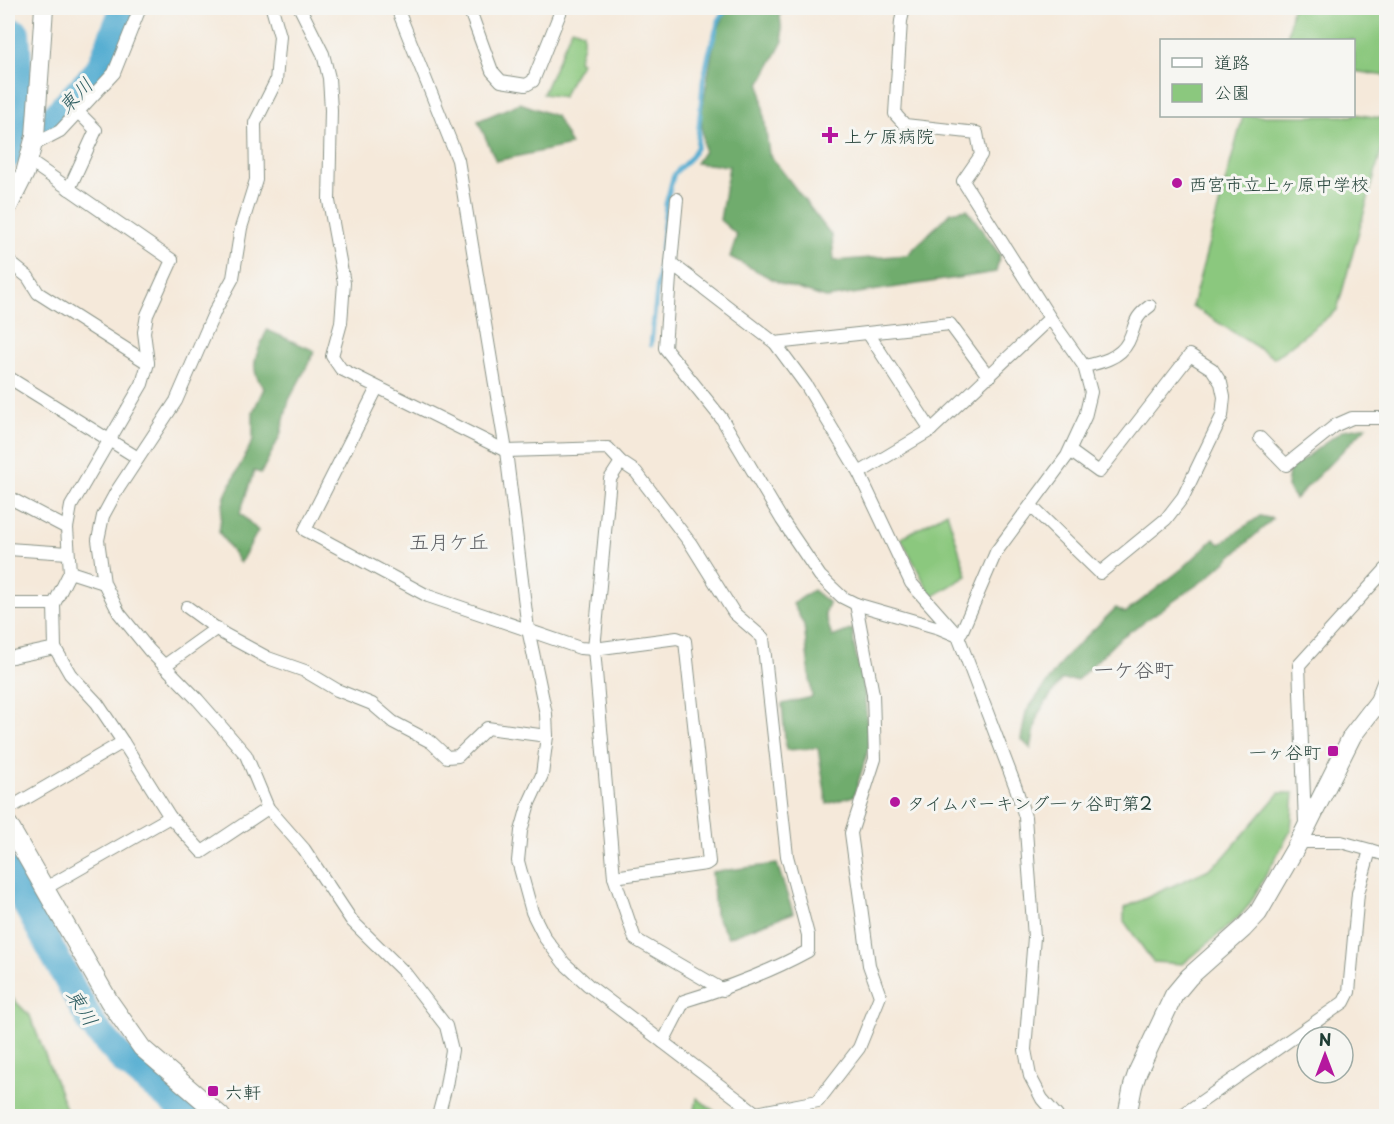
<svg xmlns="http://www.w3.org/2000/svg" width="1394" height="1124" font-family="'Playpen Sans','Klee One',sans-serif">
<rect width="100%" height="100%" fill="#f6f6f2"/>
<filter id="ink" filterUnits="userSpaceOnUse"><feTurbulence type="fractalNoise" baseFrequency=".0167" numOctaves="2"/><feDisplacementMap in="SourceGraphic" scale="12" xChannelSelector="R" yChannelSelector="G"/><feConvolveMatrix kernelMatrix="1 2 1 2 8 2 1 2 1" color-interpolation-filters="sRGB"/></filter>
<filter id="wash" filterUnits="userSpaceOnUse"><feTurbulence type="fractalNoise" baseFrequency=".008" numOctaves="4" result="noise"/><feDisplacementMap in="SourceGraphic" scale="24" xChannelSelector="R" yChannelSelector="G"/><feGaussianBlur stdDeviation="1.35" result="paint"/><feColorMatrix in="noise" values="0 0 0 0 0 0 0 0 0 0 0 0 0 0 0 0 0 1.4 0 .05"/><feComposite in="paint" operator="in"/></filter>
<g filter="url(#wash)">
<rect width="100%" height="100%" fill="#f5e9da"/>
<g fill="#8bc87e" stroke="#558259" stroke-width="1.5">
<polygon points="1292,8 1386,8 1386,76 1354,71 1354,40 1287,40"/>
<path d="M572,28L583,32V45L578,61L582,62C577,71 564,90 563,97L543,94Z"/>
<polygon points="1354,114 1386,119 1386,134 1337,310 1274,358 1192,306 1243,116 1354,116"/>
<polygon points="947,512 967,576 932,597 901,538"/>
<polygon points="1279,793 1294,793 1291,830 1249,905 1237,919 1183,964 1153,962 1124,921 1124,908 1207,870 1223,858"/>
<polygon points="8,994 30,1016 69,1116 8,1116"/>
<polygon points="697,1098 721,1116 694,1116"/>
</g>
<g fill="#70ac6d" stroke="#487450" stroke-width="1.5">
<polygon points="728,8 779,8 783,41 760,84 769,154 832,236 834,261 907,255 951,212 967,209 1000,255 996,272 826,298 782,284 730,257 737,235 720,220 729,166 696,163 704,151 701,116 715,35"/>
<polygon points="520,103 556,116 571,145 496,161 478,121"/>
<path d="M267,330L315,351L289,400L280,436L261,473L254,471L240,513L258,531L240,563L219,532L222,509L226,493L253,440V412L264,388C246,367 258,352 267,330Z"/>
<polygon points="1367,426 1295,499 1287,487 1289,470 1343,430"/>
<polygon points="1260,516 1273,519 1207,578 1119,639 1077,680 1061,680 1038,714 1031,749 1021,739 1026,712 1066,656 1116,608 1125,613 1183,568 1214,539 1220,544"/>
<polygon points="813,590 829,603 825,614 832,637 853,629 854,646 864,687 869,747 854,796 827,804 818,748 786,750 782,704 812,697 804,625 793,604"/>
<polygon points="777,864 793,913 728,937 715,914 712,872"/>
</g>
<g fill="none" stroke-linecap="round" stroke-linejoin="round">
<polyline stroke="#54add1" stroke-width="4.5" points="651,345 666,203 674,174 691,157 697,147 703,81 709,53 719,20 727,8"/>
<g stroke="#54add1" stroke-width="28">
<polyline points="14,126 53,118 99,70 124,8"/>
<polyline points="8,155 14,126 19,81 16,33"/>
<polyline points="8,871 93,1026 125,1062 191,1116"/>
</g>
</g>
</g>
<g filter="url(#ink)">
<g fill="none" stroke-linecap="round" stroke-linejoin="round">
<defs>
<g id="street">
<polyline points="272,8 280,36 276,81 255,123 256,180 241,228 233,278 215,311 176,401 116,492 103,516 98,540 104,583 119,613 149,650 198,700 246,755 268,808 304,849 352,921 405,973 446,1026 452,1050 446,1086 438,1116"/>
<path d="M300,8L323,54L329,78L331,110L329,201L344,283L341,323L332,356L341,369L506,451L608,448L621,462L636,472L691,544L734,613L763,638L787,856L808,935V951C768,973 727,988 684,1001L663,1042"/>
<polyline points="397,8 458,160 506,451 528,629 546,714 547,736 542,775 529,803 521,831 518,861 532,912 545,938 564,963 588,985 756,1113 755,1116"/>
<polyline points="469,8 492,71 501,81 526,85 533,81 562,8"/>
<polyline points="904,8 901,21 895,114 905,125 977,133 981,155 963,181 1050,318 1084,366 1091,392 1085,417 1067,456 996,552 962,631 958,636"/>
<polyline points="33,145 60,131 114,73 140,8"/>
<polyline points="29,161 172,260 147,315 144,332 148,363 142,384 71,506 67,528 70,572"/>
<polyline points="69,189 96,130 78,112"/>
<polyline points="8,261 28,277 38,293 148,363"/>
<polyline points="671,263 677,199"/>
<polyline points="868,333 931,430"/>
<polyline points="775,343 950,324 989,377"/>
<path d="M1084,366C1100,363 1120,358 1128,342C1137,324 1132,319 1150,306"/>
<polyline points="8,377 138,458"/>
<polyline points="377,388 305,530 428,596 580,648 594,649 677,638 685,641 709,862 706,864 614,877"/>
<polyline points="1260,438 1286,465 1336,425 1352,418 1386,418"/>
<polyline points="621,462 610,479 594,649 614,877 635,939 723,990"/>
<polyline points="859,473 931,430 1050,318"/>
<polyline points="8,497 67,528"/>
<polyline points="1031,506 1100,573 1166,519 1183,497 1222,416 1224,397 1221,383 1212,369 1190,355 1099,472 1070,451"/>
<polyline points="8,549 68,553"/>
<polyline points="8,604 54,604 70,572 104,583"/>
<polyline points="187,607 224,634 268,658 305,671 337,690 372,704 393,722 431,742 447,757 458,756 487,728 547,736"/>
<polyline points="958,636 939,628 856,604 842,597 820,576 782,520 722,419 665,348 671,263 775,343 806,385 859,473 911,583 958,636 1016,788 1025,817 1034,937 1025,1050 1030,1076 1042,1099 1057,1116"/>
<polyline points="8,658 55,648"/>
<polyline points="164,666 217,628"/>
<polyline points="8,809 123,742 97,703 70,674 55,648 54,604"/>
<polyline points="170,817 202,852 268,808"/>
<polyline points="1305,824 1299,665 1386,569"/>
<polyline points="1370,850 1386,855"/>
<polyline points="44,889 170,817 123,742"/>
<polyline points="756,1113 818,1101 859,1048 880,996 869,965 851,833 875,759 873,694 856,604"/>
<polyline points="1181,1116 1344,1002 1349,992 1358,893 1370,850 1341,842 1299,842"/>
</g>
<g id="secondary">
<polyline points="8,207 25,173 35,136 44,8"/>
<polyline points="8,824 109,1001 142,1048 221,1116"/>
<polyline points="1127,1116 1133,1086 1138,1071 1174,995 1189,977 1243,929 1258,913 1299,842 1352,736 1379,701 1386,683"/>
</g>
</defs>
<use href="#street" stroke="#8a9387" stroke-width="14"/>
<use href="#secondary" stroke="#8a9387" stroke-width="20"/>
<use href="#street" stroke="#fff" stroke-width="12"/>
<use href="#secondary" stroke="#fff" stroke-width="18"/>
</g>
</g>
<g fill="#b5179e" stroke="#f6f6f2" stroke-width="2">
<path d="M827 126h6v6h6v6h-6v6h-6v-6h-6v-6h6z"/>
<circle cx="1177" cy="183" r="6"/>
<rect x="1327" y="745" width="12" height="12" rx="3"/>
<circle cx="895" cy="802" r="6"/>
<rect x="207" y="1085" width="12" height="12" rx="3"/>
</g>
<g text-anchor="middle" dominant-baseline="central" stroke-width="6" stroke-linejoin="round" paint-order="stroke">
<g font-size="18" fill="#1f3d34" stroke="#f6f6f2" text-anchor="start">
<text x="844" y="135">上ケ原病院</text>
<text x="1189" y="183">西宮市立上ヶ原中学校</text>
<text x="1321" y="751" text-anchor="end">一ヶ谷町</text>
<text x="907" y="802">タイムパーキング一ヶ谷町第2</text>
<text x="225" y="1091">六軒</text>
</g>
<g font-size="20" font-style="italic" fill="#2f5f63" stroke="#f6f6f2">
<text transform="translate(75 95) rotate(-46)">東川</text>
<text transform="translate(83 1007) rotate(59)">東川</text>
</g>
<g font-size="20" fill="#5c5e62" stroke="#f6f6f2">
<text x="449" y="541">五月ケ丘</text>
<text x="1134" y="669">一ケ谷町</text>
</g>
</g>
<rect width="1394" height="1124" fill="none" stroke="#f6f6f2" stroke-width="30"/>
<rect x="1160" y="39" width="195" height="78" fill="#f6f6f2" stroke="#a0aca6" stroke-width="1.5"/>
<rect x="1172" y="58" width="30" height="9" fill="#ffffff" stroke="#a0aca6" stroke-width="1.5"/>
<text x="1214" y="69" font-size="18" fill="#1f3d34">道路</text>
<rect x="1172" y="84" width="30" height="18" fill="#8bc87e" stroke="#a0aca6" stroke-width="1.5"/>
<text x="1214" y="99" font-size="18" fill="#1f3d34">公園</text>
<g transform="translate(1325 1055)"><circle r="28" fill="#f6f6f2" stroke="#a0aca6" stroke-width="1.5"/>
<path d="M0-4.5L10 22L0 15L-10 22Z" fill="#b5179e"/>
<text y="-9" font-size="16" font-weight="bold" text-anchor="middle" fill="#1f3d34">N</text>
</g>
</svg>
